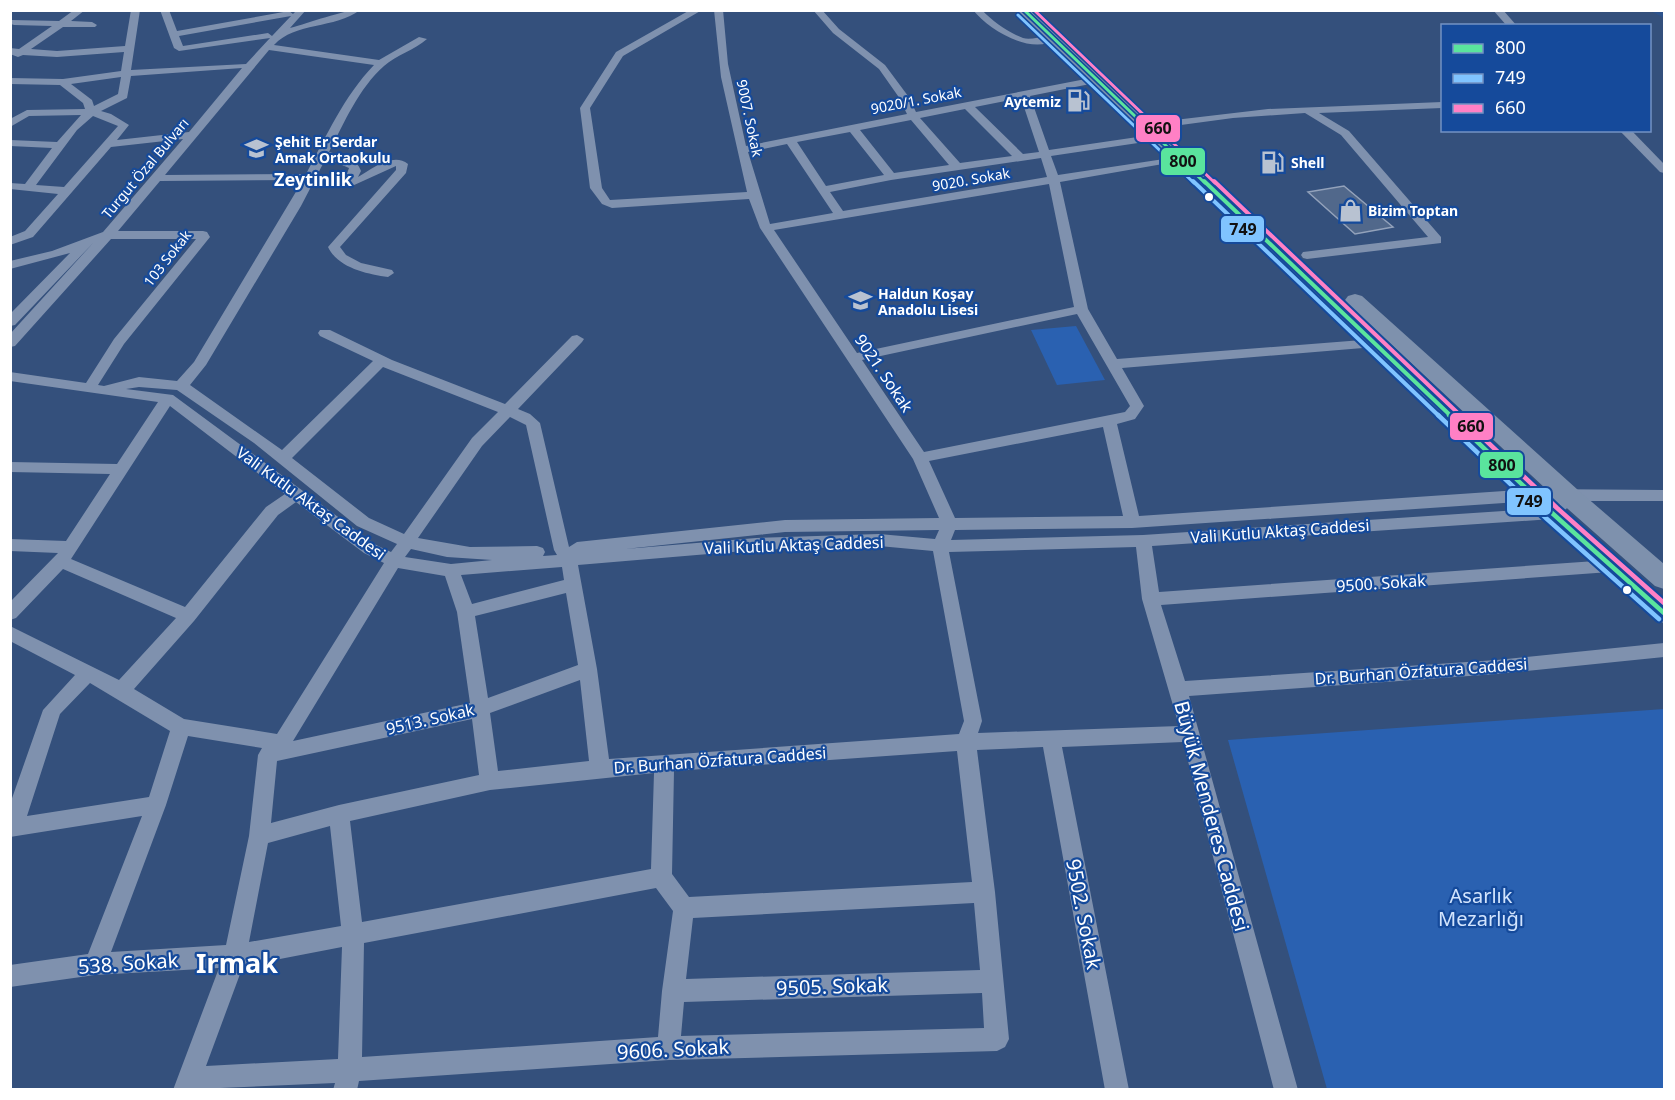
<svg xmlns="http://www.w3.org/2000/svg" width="1675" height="1100" font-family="'Noto Sans',sans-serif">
<rect width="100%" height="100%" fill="#34507c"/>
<g fill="#2a61b1">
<polygon points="1076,326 1105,380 1057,385 1031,330"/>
<polygon points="1664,709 1664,1089 1327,1089 1228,740"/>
</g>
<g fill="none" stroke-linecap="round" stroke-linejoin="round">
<polygon fill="#2d538d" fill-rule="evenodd" points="1649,10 1664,12 1664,18"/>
</g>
<polygon fill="#51688b" stroke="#93a2bb" stroke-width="1.5" points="1344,186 1393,227 1355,234 1308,192"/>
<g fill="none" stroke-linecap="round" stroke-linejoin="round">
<g fill="#7f91ae" fill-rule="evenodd">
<path d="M74,10H85L71,21L92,22L97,25L95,27H63L31,49L57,51L125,46L131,10H140L131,70L246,64L270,38L179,51L174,48L160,10H169L177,31L289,11L293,14L297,10H306L290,28C310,23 342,10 360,10C335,29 295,22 274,45L379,60L419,37L427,39C415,50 396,55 384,66C359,88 344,123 329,152C341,155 357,158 361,171L358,177C372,169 393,152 408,164L406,173L340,247L346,255L361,263L392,270L394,273L388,277C367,274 338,268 328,247L396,170V166L352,186L344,182L349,168L326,158L301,206L206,365L190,385L282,450L373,361L320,336L318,333L320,330H330L392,360L505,404L572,336L577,335L584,339L582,342L518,409L530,414L540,423L569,547L577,542L785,520L939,518L913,459L760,228L749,199L612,208L602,204L590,188L580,108L616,52L690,10H702L623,56L590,108L602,188L610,200L747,192L721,77L714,10H723L728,64L746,146L907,114L898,96L879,69L833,33L813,10H822L839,29L885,65L908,96L916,112L1096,77L1100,78V82L1030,96L1049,150L1158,134L1163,137L1158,140L1051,156L1058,175L1184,156V160L1180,161L1060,182L1088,309L1117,359L1375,339L1382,343L1375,347L1122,368L1144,406L1135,419L1117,424L1139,516L1535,489L1664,490V501H1574L1558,517L1552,519L1152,546L1159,592L1610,560L1616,562L1618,566L1616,570L1610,572L1161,605L1185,681L1497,660L1664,643V657L1497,674L1189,696L1298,1090H1274L1183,742L1062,747L1129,1090H1105L1043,747L977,750L995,892L1009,1039L1005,1047L997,1051L669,1060L359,1081L357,1090H333L335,1083L173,1090L219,968L95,975L10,987V965L88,954L142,816L10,837V804L43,710L75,675L10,641V626L119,680L176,618L63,569L16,618L10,620V602L58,553L10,551V539L66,541L110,474L10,472V462L117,464L158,402L10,381V372L86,383L114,339L196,239H111L15,346L10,347V334L94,242L15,325L10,326V314L70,253L10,269V261L52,251L103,232L183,139L111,147L33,237L10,245V237L25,231L58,194L10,189V183L25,184L52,148L10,146V140L57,142L81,115L29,116L10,127V119L27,110L85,109L83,103L60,85L10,84V78L63,79L121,71L124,52L57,57L23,55L18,57L10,54V48L19,49L52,26L14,25L11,24V20L59,21ZM291,16L272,36L268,33L183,46L179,36ZM269,50L374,65C344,96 326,137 306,174L165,175ZM242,68L189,132L117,140L129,125L111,114L101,111L127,98L131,76ZM121,77L118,94L94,106L92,100L71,84ZM1021,98L1039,152L1023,154L975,107ZM965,109L1012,156L960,163L920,118ZM93,116L118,126L64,187L36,185L77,130ZM911,120L949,165L894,173L860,130ZM850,132L884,175L826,186L797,142ZM787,144L833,213L770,224L748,152ZM1041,158L1047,177L843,211L830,192L891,180ZM303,180L194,362L177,381L139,377L104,386L98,385L124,344L210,237L207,232L203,231H118L160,181ZM1049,184L1074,307L857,353L774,230ZM1077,314L1130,406L1125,412L924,452L862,360ZM383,367L498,412L472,438L404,534L369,518L292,458ZM139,387L177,390L254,443L357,526L397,544L391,552L376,545L173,395L126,389ZM170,406L285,494L266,507L185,607L71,559ZM510,417L526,425L554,550L557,555L543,556L545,552L543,548L537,546L470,547L418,538L482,446ZM1103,427L1123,516L955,518L929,461ZM1535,501H1555L1548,508L1143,535L951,540L955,530L1132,528ZM296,502L364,553L384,563L277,734L184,719L134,689L194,621L278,515ZM939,530L935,539L879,534L756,538L625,549L785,532ZM879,546L933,551L964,721L959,734L609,759L597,669L578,565L756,550ZM1136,547L1142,599L1179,726L978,733L982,721L949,552ZM411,549L447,557L492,560L451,564L405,557ZM562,567L564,580L472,604L461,575ZM398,568L445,576L457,612L470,703L293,741ZM566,593L578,665L488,698L475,616ZM580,680L589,761L498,771L490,713ZM90,683L170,731L149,797L27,816L60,714ZM472,719L479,775L339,805L271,823L277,761ZM188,736L262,748L258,755L249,836L226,945L111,952L166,805ZM957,751L972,882L689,897L672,874L674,771ZM654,773L651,869L362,922L350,821L490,790ZM330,826L341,926L249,942L268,843ZM656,888L673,911L662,991L658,1037L362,1057L364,943ZM974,903L980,970L686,979L693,918ZM342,947L338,1059L206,1066L243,966ZM982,993L984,1028L681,1036L684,1002Z"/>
<path d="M973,10H982C992,21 1009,33 1023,38C1033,41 1046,33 1056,39C1032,56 989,30 973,10Z"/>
<polygon points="1493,10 1503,10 1517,26 1507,26"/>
<polygon points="1442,102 1442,108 1319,113 1349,131 1441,237 1441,243 1307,259 1303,258 1301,255 1303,252 1428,237 1341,135 1305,113 1233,118 1166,127 1161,124 1166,121 1268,109"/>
<polygon points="1619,130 1631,130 1664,164 1664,173 1660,172"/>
</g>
<g fill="#7e91ad" fill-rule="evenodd">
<polygon points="1016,10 1032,10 1561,507 1664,598 1664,623 1655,620 1543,519"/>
<polygon points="1355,294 1362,296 1578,490 1664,564 1664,589 1655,586 1560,502 1348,304 1345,300 1348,296"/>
</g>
<defs>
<polyline id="bus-1-far2" points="1024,10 1205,183"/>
<polyline id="bus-1-far1" points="1204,181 1451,416"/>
<polyline id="bus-1" points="1449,415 1552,513 1664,613"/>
<polyline id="bus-2-far2" points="1018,15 1194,183"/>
<polyline id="bus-2-far1" points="1193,181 1439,416"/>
<polyline id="bus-2" points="1438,415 1547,519 1659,619"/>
<polyline id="bus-3-far2" points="1034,10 1215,183"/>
<polyline id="bus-3-far1" points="1214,181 1461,416"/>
<polyline id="bus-3" points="1459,415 1557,508 1664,603"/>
</defs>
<use href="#bus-1-far2" stroke="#154a9b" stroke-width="6"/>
<use href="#bus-1-far1" stroke="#154a9b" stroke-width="8"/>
<use href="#bus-1" stroke="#154a9b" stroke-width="9"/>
<use href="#bus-2-far2" stroke="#154a9b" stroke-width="6"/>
<use href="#bus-2-far1" stroke="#154a9b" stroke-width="8"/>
<use href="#bus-2" stroke="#154a9b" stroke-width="9"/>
<use href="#bus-3-far2" stroke="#154a9b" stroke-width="6"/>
<use href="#bus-3-far1" stroke="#154a9b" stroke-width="8"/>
<use href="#bus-3" stroke="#154a9b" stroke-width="9"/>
<use href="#bus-1-far2" stroke="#5ae49d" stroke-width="3"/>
<use href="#bus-1-far1" stroke="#5ae49d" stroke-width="4"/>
<use href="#bus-1" stroke="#5ae49d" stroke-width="4.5"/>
<use href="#bus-2-far2" stroke="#80c4ff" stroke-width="3"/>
<use href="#bus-2-far1" stroke="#80c4ff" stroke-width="4"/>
<use href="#bus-2" stroke="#80c4ff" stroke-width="4.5"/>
<use href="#bus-3-far2" stroke="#ff80c5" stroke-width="3"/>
<use href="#bus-3-far1" stroke="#ff80c5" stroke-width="4"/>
<use href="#bus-3" stroke="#ff80c5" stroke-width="4.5"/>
</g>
<defs>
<symbol id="fuel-bare" viewBox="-9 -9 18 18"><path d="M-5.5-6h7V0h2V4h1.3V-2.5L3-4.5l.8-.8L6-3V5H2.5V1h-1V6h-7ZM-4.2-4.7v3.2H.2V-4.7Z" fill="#b8c2d1" stroke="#154a9b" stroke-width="2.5" paint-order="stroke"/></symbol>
<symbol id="school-bare" viewBox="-9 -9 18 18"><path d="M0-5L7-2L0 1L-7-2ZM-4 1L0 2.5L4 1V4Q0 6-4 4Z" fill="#b8c2d1" stroke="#154a9b" stroke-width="2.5" paint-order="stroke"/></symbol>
<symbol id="shop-bare" viewBox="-9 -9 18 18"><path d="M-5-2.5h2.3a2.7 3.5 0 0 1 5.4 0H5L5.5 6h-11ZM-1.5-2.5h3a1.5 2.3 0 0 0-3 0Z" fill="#b8c2d1" stroke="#154a9b" stroke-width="2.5" paint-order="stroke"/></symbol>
</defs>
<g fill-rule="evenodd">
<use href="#fuel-bare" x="1062" y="84" width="33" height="33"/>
<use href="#school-bare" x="240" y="132" width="33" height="33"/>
<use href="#fuel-bare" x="1256" y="146" width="33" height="33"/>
<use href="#shop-bare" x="1334" y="194" width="33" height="33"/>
<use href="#school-bare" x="844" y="284" width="33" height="33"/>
</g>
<g fill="#fff" stroke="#154a9b" stroke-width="2">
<circle cx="1209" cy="197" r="5"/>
<circle cx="1627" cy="590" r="5"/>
</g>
<g text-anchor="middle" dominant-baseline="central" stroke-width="4.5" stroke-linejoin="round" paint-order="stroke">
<g font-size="14" fill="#fff" stroke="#154a9b">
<text transform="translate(916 100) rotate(-11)">9020/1. Sokak</text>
<text transform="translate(750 118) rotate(78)">9007. Sokak</text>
<text transform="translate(145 168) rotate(-50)">Turgut Özal Bulvarı</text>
<text transform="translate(971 179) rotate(-10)">9020. Sokak</text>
<text transform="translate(167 258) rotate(-52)">103 Sokak</text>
</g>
<g font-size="14" font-weight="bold" fill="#fff" stroke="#154a9b" text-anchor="start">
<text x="1061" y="101" text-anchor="end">Aytemiz</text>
<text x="275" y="141">Şehit Er Serdar<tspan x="275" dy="16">Amak Ortaokulu</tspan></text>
<text x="1291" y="162">Shell</text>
<text x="1368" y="210">Bizim Toptan</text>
<text x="878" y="293">Haldun Koşay<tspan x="878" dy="16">Anadolu Lisesi</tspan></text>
</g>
<g font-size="16" fill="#fff" stroke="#154a9b">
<text transform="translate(884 373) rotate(56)">9021. Sokak</text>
<text transform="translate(311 503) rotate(36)">Vali Kutlu Aktaş Caddesi</text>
<text transform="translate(1280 531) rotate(-4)">Vali Kutlu Aktaş Caddesi</text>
<text transform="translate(794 545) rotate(-2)">Vali Kutlu Aktaş Caddesi</text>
<text transform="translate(1381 583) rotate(-4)">9500. Sokak</text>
<text transform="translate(1421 671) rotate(-4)">Dr. Burhan Özfatura Caddesi</text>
<text transform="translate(430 719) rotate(-13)">9513. Sokak</text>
<text transform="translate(720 760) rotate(-4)">Dr. Burhan Özfatura Caddesi</text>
</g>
<g font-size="18" font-weight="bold" fill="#fff" stroke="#154a9b">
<text x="313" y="179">Zeytinlik</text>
</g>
<g font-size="20" fill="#fff" stroke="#154a9b">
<text transform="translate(1212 816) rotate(75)">Büyük Menderes Caddesi</text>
<text transform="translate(1084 914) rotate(79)">9502. Sokak</text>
<text transform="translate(128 963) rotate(-4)">538. Sokak</text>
<text transform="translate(832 986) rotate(-2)">9505. Sokak</text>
<text transform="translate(673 1049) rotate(-3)">9606. Sokak</text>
</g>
<g font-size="20" fill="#d2e4fd" stroke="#154a9b">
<text x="1481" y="895">Asarlık<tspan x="1481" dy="23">Mezarlığı</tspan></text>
</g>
<g font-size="27" font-weight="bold" fill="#fff" stroke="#154a9b">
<text x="237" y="962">Irmak</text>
</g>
</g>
<g stroke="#154a9b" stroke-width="2">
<rect x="1135" y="114" width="46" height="29" rx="6" fill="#ff80c5"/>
<rect x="1160" y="147" width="46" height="29" rx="6" fill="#5ae49d"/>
<rect x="1220" y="215" width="45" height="28" rx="6" fill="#80c4ff"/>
<rect x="1449" y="412" width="45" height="29" rx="6" fill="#ff80c5"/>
<rect x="1479" y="451" width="45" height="28" rx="6" fill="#5ae49d"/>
<rect x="1506" y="487" width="46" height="29" rx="6" fill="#80c4ff"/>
</g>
<g font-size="16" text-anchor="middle" font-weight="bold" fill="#111">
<text x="1158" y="134">660</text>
<text x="1183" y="167">800</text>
<text x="1243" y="235">749</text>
<text x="1471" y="432">660</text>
<text x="1502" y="471">800</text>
<text x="1529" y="507">749</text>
</g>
<rect width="1675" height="1100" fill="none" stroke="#ffffff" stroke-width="24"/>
<rect x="1441" y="24" width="210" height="108" fill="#154a9b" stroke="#7392c3" stroke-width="1.5"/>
<rect x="1453" y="44" width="30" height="9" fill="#5ae49d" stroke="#7392c3" stroke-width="1.5"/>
<text x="1495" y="54" font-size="18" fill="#ffffff">800</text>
<rect x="1453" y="74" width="30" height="9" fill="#80c4ff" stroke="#7392c3" stroke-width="1.5"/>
<text x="1495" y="84" font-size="18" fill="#ffffff">749</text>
<rect x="1453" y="104" width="30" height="9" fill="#ff80c5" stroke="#7392c3" stroke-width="1.5"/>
<text x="1495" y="114" font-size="18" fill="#ffffff">660</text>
</svg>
